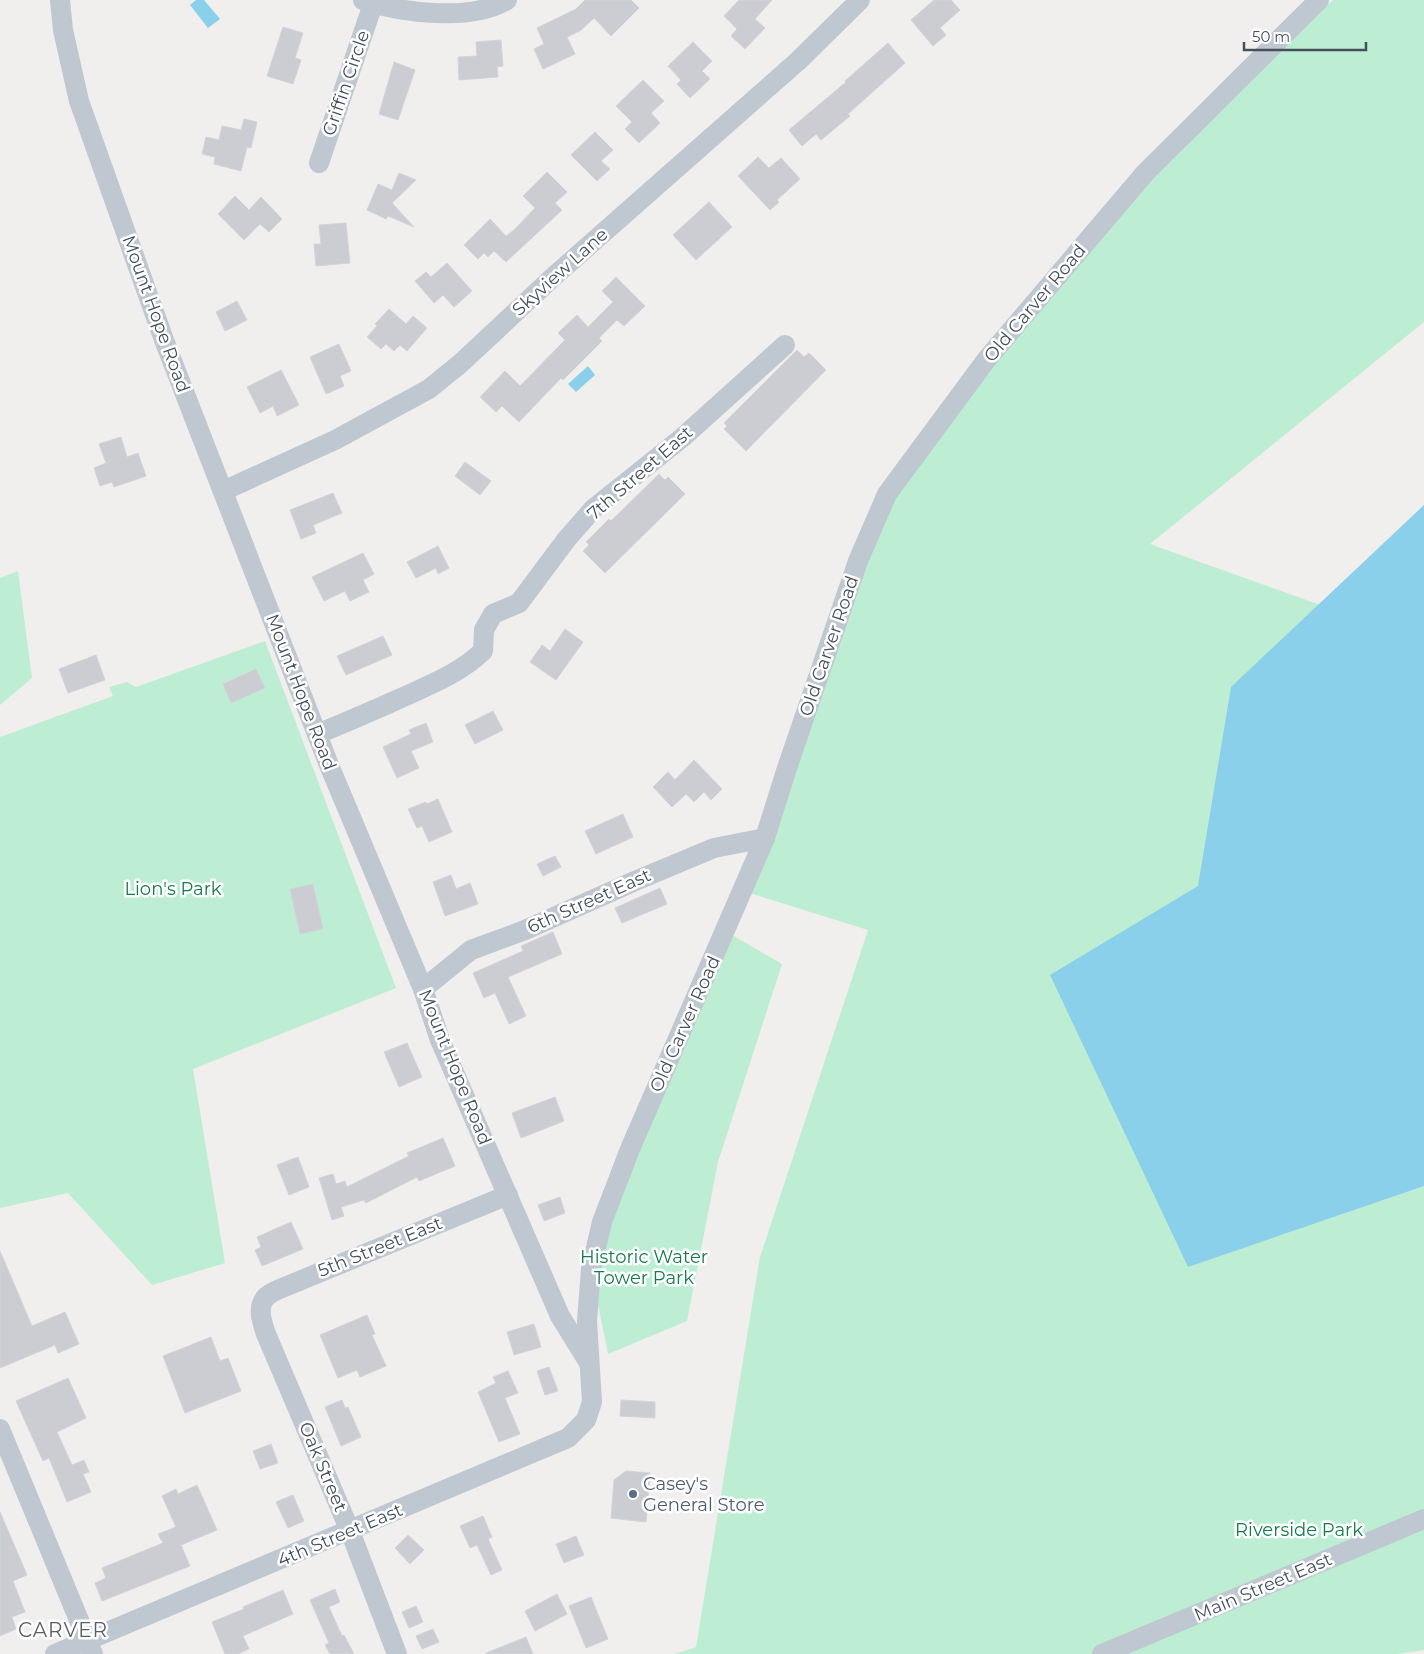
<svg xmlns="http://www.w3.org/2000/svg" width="1424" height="1654" font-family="Montserrat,sans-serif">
<rect width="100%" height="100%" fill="#f1eeee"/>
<g fill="#bdeed3">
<polygon points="1333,0 1424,0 1424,322 1150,544 1424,642 1424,1650 1398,1654 675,1654 696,1647 760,1257 868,930 743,891 887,494 1179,139"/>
<polygon points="18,571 32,678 0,705 0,578"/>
<polygon points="265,641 396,988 193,1069 225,1263 152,1285 68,1193 0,1208 0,737 113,696 109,687 127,682 136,687"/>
<polygon points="725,931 782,964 718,1162 687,1321 608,1354 591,1269"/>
</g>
<g fill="#8ad0ea">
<polygon points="196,0 204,0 220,19 208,28 190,5"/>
<polygon points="588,366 595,375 576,392 568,384"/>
<polygon points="1424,505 1424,1186 1188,1267 1050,975 1198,886 1231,687"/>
</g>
<g fill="#cbcdd3" stroke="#d2d4da">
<polygon points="585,0 631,0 639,8 611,36 594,18 580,31 567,37 575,54 543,69 534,49 544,44 537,28 576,9"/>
<polygon points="739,0 772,0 755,19 765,28 745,49 731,36 737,29 724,16"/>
<polygon points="934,0 951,0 960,10 940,28 946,35 933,46 911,20"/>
<polygon points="283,27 303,33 295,58 301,60 293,84 267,76"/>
<polygon points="501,40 503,66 497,67 498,77 459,80 458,57 477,56 476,42"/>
<polygon points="693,42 712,61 702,71 710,79 690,98 677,84 681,80 668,66"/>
<polygon points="888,43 905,63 848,114 850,116 821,140 816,134 802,146 789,130 846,82 845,81"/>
<polygon points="394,62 415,70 398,120 379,114"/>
<polygon points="643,80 664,101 651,113 660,123 639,143 625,129 632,122 616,106"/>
<polygon points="244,119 257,122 251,148 247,147 241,171 214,164 215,157 202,154 206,137 219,140 222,126 241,130"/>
<polygon points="595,132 613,150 601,161 610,169 597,181 571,155"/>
<polygon points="758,157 769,168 781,158 800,179 777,200 779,202 770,210 738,176"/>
<polygon points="547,172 567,192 555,203 562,210 506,262 494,251 488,257 484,253 478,259 464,245 490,219 506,236 514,230 535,208 523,196"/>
<polygon points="399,173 416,180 392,203 414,227 388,216 386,219 367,210 378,184 392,190"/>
<polygon points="235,196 249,210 261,197 282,219 269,232 260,224 244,240 218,214"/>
<polygon points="709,202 732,227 696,260 673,235"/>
<polygon points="346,223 350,263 316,266 314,244 321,244 319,225"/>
<polygon points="447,263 472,291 454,307 443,295 434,303 415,281 426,272 431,277"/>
<polygon points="616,277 645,306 624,326 617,320 599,338 602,341 563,380 561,378 519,422 502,406 496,412 480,397 505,371 520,386 565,340 558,333 577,315 588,327 613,302 602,291"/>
<polygon points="237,301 247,320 225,331 216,312"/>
<polygon points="389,309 406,324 413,316 427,328 407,351 400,345 394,351 386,344 381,349 367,337 377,326 375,324"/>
<polygon points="339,344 351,371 340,376 344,386 326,394 310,357"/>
<polygon points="797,350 804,357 809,353 826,370 746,451 724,429 727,426 724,423"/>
<polygon points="281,370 299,405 277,416 273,406 260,413 247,387"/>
<polygon points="121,437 127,457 138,453 146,476 114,487 112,482 100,486 94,468 106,463 99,444"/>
<polygon points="465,462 491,481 480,495 455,476"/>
<polygon points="659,474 665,480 668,477 685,494 605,573 583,551 589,545 586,542 609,519 611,521"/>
<polygon points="333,493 342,513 313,525 316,533 301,539 290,510"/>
<polygon points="438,546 449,568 438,574 436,568 416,578 407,562"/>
<polygon points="363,553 374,574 363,580 369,592 350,601 345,591 324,601 312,577"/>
<polygon points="565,629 583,642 556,680 530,662 542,645 550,651"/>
<polygon points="383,636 392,655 346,675 337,656"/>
<polygon points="96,655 105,680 68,693 59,669"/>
<polygon points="256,669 265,688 231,703 223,684"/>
<polygon points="493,711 503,730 475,744 465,725"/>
<polygon points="426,723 433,742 411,751 419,768 397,778 383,747 411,734 409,730"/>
<polygon points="694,760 722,789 711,800 704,792 694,802 686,794 672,807 653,787 668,772 675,780"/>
<polygon points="438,799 452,832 429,842 422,826 417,828 408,809 426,802 427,804"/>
<polygon points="623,814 633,837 596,854 585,831"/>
<polygon points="555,856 561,867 543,876 537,864"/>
<polygon points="451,875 456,889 470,883 478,904 445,916 433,882"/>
<polygon points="313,884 323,929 300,934 290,889"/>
<polygon points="660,888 667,904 622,923 615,908"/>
<polygon points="553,932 562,954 508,977 526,1016 509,1024 495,993 484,998 473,973 523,951 521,946"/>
<polygon points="407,1043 422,1077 399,1087 384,1052"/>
<polygon points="555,1097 564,1121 521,1138 512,1113"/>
<polygon points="443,1138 455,1166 419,1181 417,1177 366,1203 364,1200 341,1207 344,1216 332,1220 319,1178 333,1174 336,1184 345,1181 347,1187 409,1156 407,1153"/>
<polygon points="298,1157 309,1187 289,1195 277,1165"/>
<polygon points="560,1197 565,1213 544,1221 538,1205"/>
<polygon points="291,1222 303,1249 262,1266 255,1250 261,1247 257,1237"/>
<polygon points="0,1251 32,1326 65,1312 79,1344 58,1353 55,1345 0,1368"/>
<polygon points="367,1315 375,1334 372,1335 386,1366 360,1377 357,1370 338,1378 320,1335"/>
<polygon points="534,1324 541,1347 514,1355 507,1332"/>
<polygon points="211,1337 220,1361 228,1358 241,1391 185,1413 163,1356"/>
<polygon points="549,1367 558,1391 545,1395 537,1371"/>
<polygon points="508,1371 518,1393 505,1398 520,1434 499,1442 478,1392 496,1383 493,1377"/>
<polygon points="68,1378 86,1418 57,1432 72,1465 84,1460 89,1472 83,1474 91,1492 67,1502 49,1458 43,1461 16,1401"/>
<polygon points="342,1400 345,1408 348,1407 361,1437 341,1446 325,1407"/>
<polygon points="621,1400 655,1402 655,1418 620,1416"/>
<polygon points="271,1444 278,1463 260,1469 253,1451"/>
<polygon points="626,1471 650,1473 646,1522 611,1518 614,1480"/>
<polygon points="197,1485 217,1530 181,1545 190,1566 102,1601 95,1583 106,1578 102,1568 163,1543 158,1534 176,1527 162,1496 176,1489 178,1494"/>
<polygon points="293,1495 304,1521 288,1528 276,1502"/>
<polygon points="0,1512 27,1575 13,1581 25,1612 12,1617 16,1629 0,1636"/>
<polygon points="483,1516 492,1537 488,1539 502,1570 491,1575 477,1545 470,1548 460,1526"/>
<polygon points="408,1535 424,1550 410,1564 395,1548"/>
<polygon points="576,1536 584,1555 564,1563 556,1544"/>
<polygon points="335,1589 340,1602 329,1607 342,1636 344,1635 354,1654 330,1654 325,1645 329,1643 310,1600"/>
<polygon points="283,1590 293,1614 243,1636 249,1649 238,1654 225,1654 212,1622 244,1609 243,1607"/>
<polygon points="557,1594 567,1614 535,1631 525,1611"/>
<polygon points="591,1597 608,1639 586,1648 569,1606"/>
<polygon points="416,1606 423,1622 409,1628 402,1612"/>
<polygon points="433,1629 439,1642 422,1649 416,1636"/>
<polygon points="526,1637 533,1654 486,1654 486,1653"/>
</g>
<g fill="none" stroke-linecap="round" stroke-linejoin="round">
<g stroke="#bfc7d0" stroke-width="20">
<polyline points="60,0 63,30 79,101 164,340 329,765 423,989 440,1040 560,1316 589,1363"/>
<path d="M363,0C401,13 472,22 507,0"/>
<polyline points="319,163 373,4"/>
<polyline points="223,491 335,440 429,389 461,363 552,278 798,61 860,0"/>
<path d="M317,734C345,723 372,711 399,699C429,685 459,674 483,651L484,630L493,614L519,603L566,540L593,509L683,437L785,345"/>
<polyline points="423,989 471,950 525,930 635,881 714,848 765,838"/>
<polyline points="0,1429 93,1654"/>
<polyline points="55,1654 568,1438 586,1420 592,1402 587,1321 591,1269 602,1222 630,1149 765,838 787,768 858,561 887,494 987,359 1145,173 1319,0"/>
<path d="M397,1654L350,1531L266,1334C262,1322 256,1306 267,1296C271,1293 277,1290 282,1288L508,1195"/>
<polyline points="1102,1654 1424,1519"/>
</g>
</g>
<circle fill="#5c6f8a" stroke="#fff" stroke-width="2" cx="633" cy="1494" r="5"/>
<g text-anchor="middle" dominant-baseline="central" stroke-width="5" stroke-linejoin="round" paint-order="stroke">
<g font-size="18" fill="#46505b" stroke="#fff">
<text transform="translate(346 83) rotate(-71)">Griffin Circle</text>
<text transform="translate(560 272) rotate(-42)">Skyview Lane</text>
<text transform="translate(1035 303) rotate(-50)">Old Carver Road</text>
<text transform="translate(156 314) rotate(70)">Mount Hope Road</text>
<text transform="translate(640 473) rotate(-41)">7th Street East</text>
<text transform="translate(829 646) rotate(-71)">Old Carver Road</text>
<text transform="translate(301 692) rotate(69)">Mount Hope Road</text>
<text transform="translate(589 901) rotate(-24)">6th Street East</text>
<text transform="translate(685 1024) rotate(-66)">Old Carver Road</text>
<text transform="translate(455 1067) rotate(68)">Mount Hope Road</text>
<text transform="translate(380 1247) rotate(-22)">5th Street East</text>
<text transform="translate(323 1467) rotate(67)">Oak Street</text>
<text transform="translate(340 1535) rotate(-23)">4th Street East</text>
<text transform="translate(1263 1587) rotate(-23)">Main Street East</text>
</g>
<g font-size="18" fill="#187b50" stroke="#fff">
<text x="173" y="889">Lion's Park</text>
<text x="644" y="1257">Historic Water<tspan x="644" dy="21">Tower Park</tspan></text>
<text x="1299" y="1530">Riverside Park</text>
</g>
<g font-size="18" fill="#4e5e75" stroke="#fff" text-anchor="start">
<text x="643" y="1484">Casey's<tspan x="643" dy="21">General Store</tspan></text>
</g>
<g font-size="20" letter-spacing="1" fill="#5b5e63" stroke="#fff">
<text x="63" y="1630">CARVER</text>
</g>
</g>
<path d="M1244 42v8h122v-8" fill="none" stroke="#46505b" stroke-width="2.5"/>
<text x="1252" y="42" font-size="15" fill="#46505b" stroke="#ffffff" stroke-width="4" paint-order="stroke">50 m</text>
</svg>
